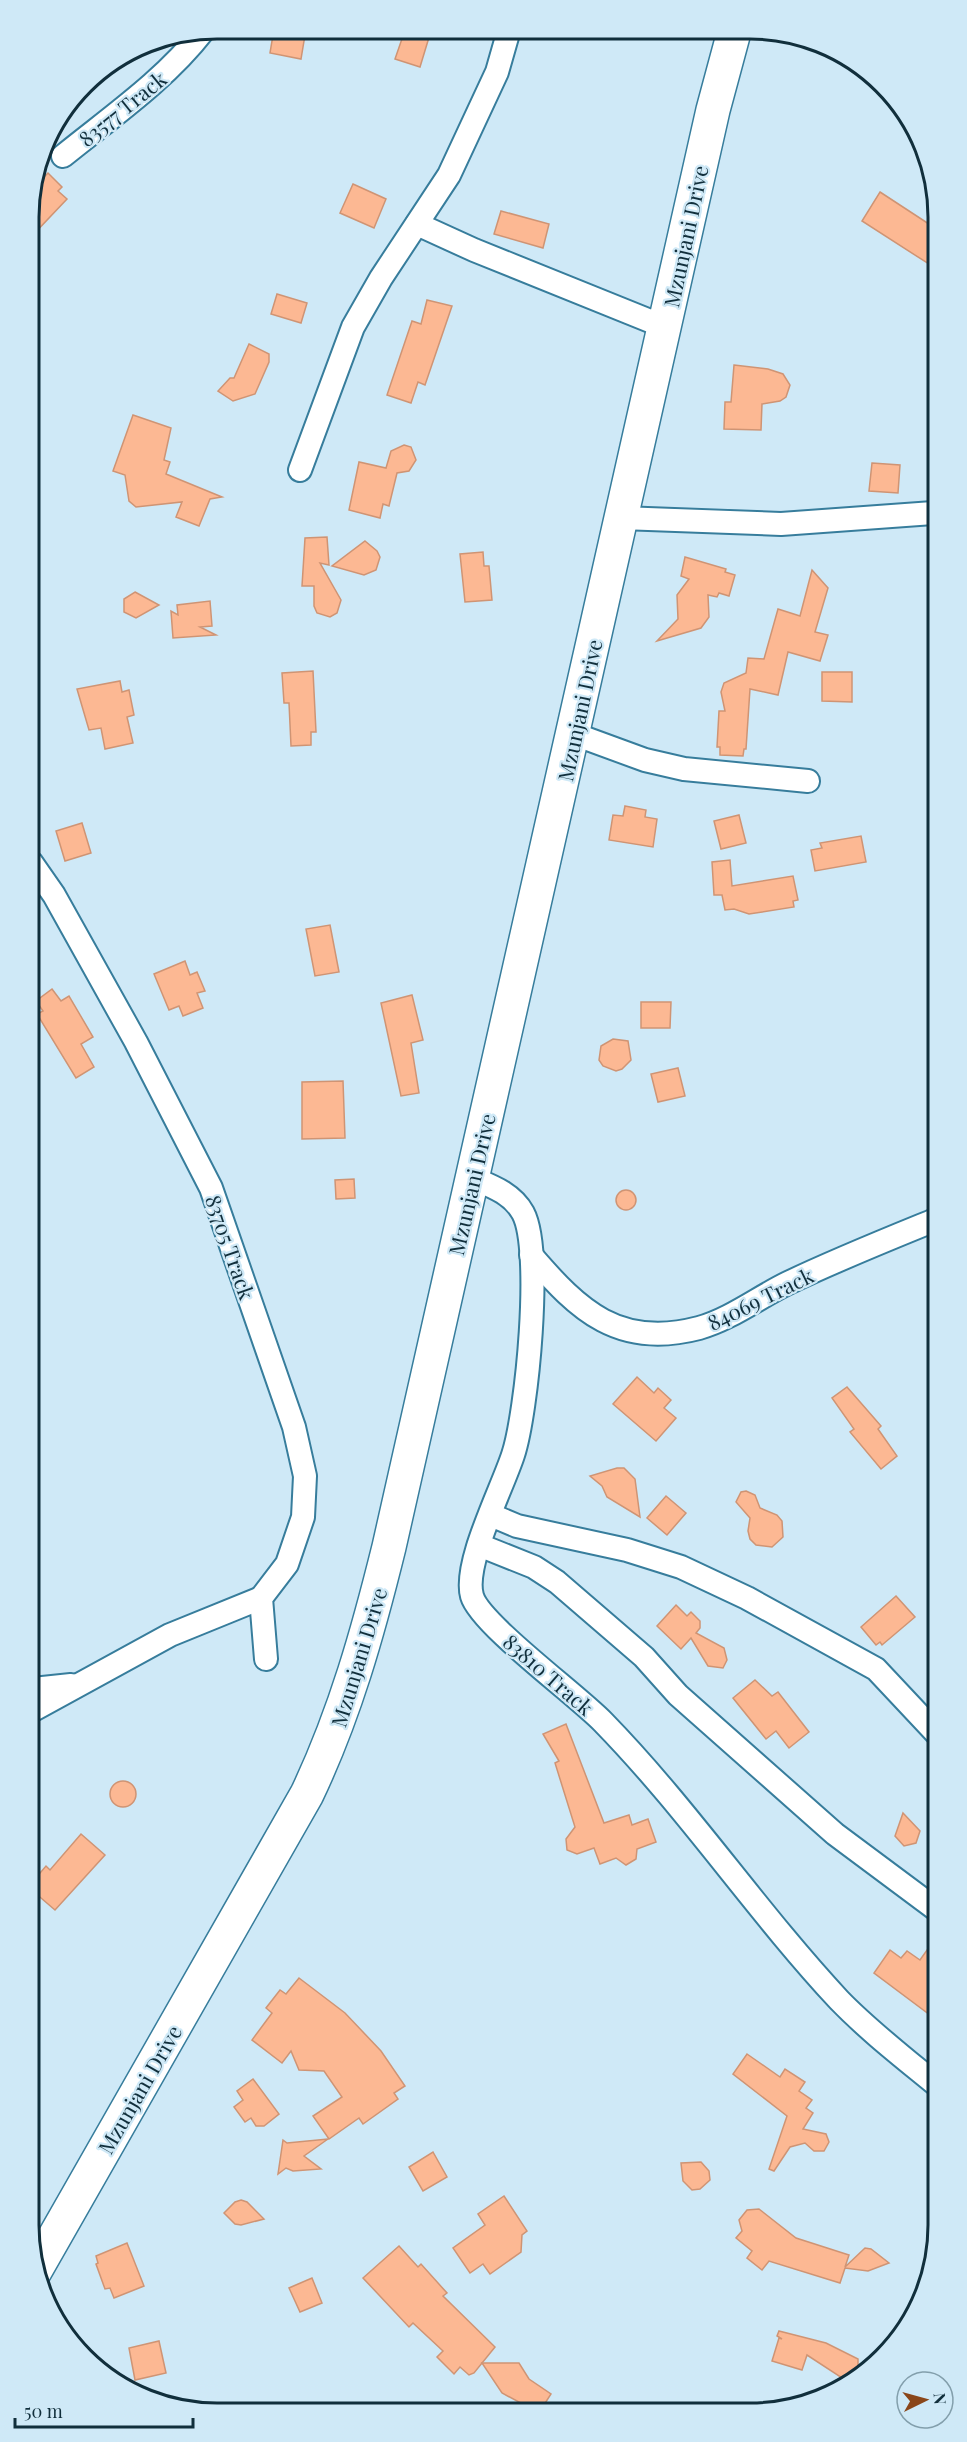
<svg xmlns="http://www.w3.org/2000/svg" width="967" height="2442" font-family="'Playfair Display',serif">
<rect width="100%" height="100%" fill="#cfe9f7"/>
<g fill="#fcb893" stroke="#cf9474" stroke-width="1.5">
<polygon points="274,29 306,29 301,59 270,53"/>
<polygon points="405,30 430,34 420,67 395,59"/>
<polygon points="38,172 44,177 48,173 62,187 58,191 67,199 29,239 29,204"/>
<polygon points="353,184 386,199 374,228 340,213"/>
<polygon points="880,192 932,226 932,266 862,221"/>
<polygon points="501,211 549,224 543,248 494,234"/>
<polygon points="277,294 307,303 301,323 271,314"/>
<polygon points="427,300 452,306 425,385 418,382 411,403 387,395 412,321 421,324"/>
<polygon points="249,344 269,354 269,362 255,394 233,401 218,391 230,378 234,378"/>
<polygon points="734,365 768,369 783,374 790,385 786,397 780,401 762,404 761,430 724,429 725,402 731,402"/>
<polygon points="133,415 171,428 164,460 170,462 166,474 222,497 210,499 199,526 176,517 182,502 136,507 129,501 125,475 113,471"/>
<polygon points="404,445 411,447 416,460 409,471 397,473 389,506 383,504 380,518 349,510 359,462 386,468 391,451"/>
<polygon points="872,463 900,465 898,493 869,491"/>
<polygon points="327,537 329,565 320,563 341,600 337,613 330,617 317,613 314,606 314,586 302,586 305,538"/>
<polygon points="365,541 377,551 380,557 376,570 364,575 332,566"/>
<polygon points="483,552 484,566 489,566 492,600 465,602 460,554"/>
<polygon points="685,557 726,569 725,572 735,575 729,596 719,593 717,597 708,595 709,617 701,628 657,641 678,619 677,595 689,579 681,576"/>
<polygon points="812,570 828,588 815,632 828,635 820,661 788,652 778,695 750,689 746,749 744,749 743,756 720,755 720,747 717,747 719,711 725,711 721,692 724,683 746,673 748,658 764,659 778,609 800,616"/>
<polygon points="135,592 159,605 136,618 124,612 124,599"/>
<polygon points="210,601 212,626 200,627 216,635 173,638 171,611 178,615 177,605"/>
<polygon points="313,671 316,732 311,732 311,745 291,746 289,703 284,703 282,673"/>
<polygon points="822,672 852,672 852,702 822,701"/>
<polygon points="120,681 122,692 129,690 134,715 127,717 133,743 105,749 101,728 89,730 77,689"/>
<polygon points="625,806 646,810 645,817 657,819 653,847 609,840 613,815 623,816"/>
<polygon points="739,815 746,843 721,849 714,821"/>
<polygon points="82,823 91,853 65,861 56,831"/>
<polygon points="861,836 866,862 815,871 811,850 822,848 820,843"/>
<polygon points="730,860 732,886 793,876 798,900 793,901 794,907 749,914 734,909 725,910 722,895 714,895 712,862"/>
<polygon points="330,925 339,972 315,976 306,929"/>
<polygon points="185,961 190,975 197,972 205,991 197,993 203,1008 183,1016 179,1006 169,1010 154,974"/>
<polygon points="52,989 61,1001 69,996 93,1037 81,1044 94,1067 76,1078 37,1014 43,1011 36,1001"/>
<polygon points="412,995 423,1040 411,1043 419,1093 401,1096 381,1003"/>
<polygon points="641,1002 671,1002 670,1028 641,1028"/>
<polygon points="613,1039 628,1041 631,1060 622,1069 616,1071 603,1066 599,1060 601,1046"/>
<polygon points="678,1068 685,1096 658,1102 651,1074"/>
<polygon points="343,1081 345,1138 302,1139 302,1082"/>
<polygon points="354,1179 355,1198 336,1199 335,1180"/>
<circle cx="626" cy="1200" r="10"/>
<polygon points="637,1377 654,1393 658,1388 671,1400 664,1408 676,1418 656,1441 613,1404"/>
<polygon points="847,1387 881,1426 878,1429 897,1456 881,1469 850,1432 854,1429 832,1398"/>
<polygon points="617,1468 624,1468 635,1479 640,1517 607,1497 602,1486 590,1476"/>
<polygon points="746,1491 755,1495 760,1508 777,1515 782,1521 783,1537 772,1547 756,1545 750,1539 748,1531 750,1518 736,1502 741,1492"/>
<polygon points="666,1496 686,1513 667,1535 647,1518"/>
<polygon points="896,1596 915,1617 882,1645 880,1642 876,1645 861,1627"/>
<polygon points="676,1605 687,1616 691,1612 700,1621 700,1628 696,1633 724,1648 727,1660 723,1668 708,1666 691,1638 681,1649 657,1626"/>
<polygon points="755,1680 772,1696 778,1692 809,1732 789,1748 776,1731 766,1739 733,1698"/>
<polygon points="566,1724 604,1823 629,1815 632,1825 648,1819 656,1842 637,1849 636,1859 626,1865 616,1858 600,1864 594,1848 577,1854 567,1850 566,1839 575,1827 555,1763 559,1761 543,1734"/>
<circle cx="123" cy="1794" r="13"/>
<polygon points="903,1813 920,1831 916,1843 904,1846 895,1836"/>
<polygon points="81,1834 105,1855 55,1910 34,1892 34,1880 46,1866 50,1870"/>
<polygon points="937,1936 937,1989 938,2021 874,1973 890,1950 901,1958 907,1951 920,1960"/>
<polygon points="299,1978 345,2013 381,2051 405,2086 394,2093 398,2099 363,2124 359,2118 329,2139 313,2116 342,2097 324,2071 299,2070 291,2051 282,2063 252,2040 272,2013 266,2008 280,1990 286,1994"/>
<polygon points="747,2054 780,2077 785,2069 805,2082 799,2091 812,2100 806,2108 813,2113 803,2129 826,2134 829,2142 824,2151 814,2151 805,2143 790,2147 774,2171 769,2169 787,2116 733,2074"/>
<polygon points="253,2079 279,2114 264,2126 256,2126 251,2118 245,2122 234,2107 243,2100 237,2091"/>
<polygon points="328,2139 304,2156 321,2169 293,2171 286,2168 278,2174 283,2140 287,2143"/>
<polygon points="433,2152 447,2177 423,2191 409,2167"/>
<polygon points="701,2162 709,2171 710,2180 700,2189 692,2190 683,2181 681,2163"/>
<polygon points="504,2196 527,2231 522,2235 521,2252 490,2274 483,2264 470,2273 453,2248 485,2225 478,2214"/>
<polygon points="241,2200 247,2202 264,2219 241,2225 235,2224 224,2213 235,2202"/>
<polygon points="759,2209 796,2238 849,2255 845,2267 865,2248 871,2249 889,2263 868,2271 845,2268 840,2283 769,2261 762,2270 747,2258 752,2251 736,2238 742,2231 739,2220 747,2210"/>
<polygon points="127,2243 144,2286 114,2298 110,2288 105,2289 96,2264 98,2263 96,2256"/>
<polygon points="399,2246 418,2267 421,2264 447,2293 443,2296 495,2347 474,2373 469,2375 460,2367 454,2374 437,2357 443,2351 413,2323 409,2327 363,2278"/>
<polygon points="312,2278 322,2303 300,2312 289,2288"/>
<polygon points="779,2331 826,2343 858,2359 858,2373 845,2380 807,2355 802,2370 772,2361 779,2338 782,2339 777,2336"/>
<polygon points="159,2341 166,2373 135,2380 129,2348"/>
<polygon points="482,2363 519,2363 529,2379 551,2394 542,2408 530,2408 502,2393"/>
</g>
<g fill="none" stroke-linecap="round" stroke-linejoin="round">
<defs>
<g id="street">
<path d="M63,156C111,117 165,80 203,31"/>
<polyline points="417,224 474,250 665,327"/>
<polyline points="300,470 353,327 381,278 449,175 497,72 509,30"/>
<polyline points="621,518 781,524 933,513"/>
<polyline points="574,734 645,760 684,769 808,781"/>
<polyline points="31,862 54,895 136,1042 211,1188 294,1427 305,1476 303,1517 287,1564 261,1598 266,1659"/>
<path d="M472,1178C491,1186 512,1193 523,1213C543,1250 527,1413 513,1455C502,1489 463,1564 472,1596C480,1624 577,1695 603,1722C688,1809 756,1911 839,2000C869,2031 904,2058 938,2086"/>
<path d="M531,1255C579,1311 619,1349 699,1328C731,1319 759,1297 788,1283C836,1260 886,1240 935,1220"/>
<polyline points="491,1515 517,1526 627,1550 681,1567 747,1598 876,1669 937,1734"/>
<polyline points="479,1545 534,1567 557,1582 644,1657 678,1695 835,1834 937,1910"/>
<polyline points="33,1689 71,1685"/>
<polyline points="33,1710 170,1635 261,1598"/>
</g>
<path id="secondary" d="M35,2271L307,1794C345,1714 368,1632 389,1547L713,110L734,32"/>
</defs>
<use href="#street" stroke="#377d9c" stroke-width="26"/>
<use href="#secondary" stroke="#377d9c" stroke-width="36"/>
<use href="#street" stroke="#fff" stroke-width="22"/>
<use href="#secondary" stroke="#fff" stroke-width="33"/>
</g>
<g text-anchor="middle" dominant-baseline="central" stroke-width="4.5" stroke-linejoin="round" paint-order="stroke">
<g font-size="21" fill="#112f3c" stroke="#cfe9f7">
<text transform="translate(122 108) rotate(-39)">83577 Track</text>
<text transform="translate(685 236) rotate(-78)">Mzunjani Drive</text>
<text transform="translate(579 710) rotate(-78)">Mzunjani Drive</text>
<text transform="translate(471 1184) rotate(-77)">Mzunjani Drive</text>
<text transform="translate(231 1247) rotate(71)">83705 Track</text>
<text transform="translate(760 1298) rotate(-26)">84069 Track</text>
<text transform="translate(358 1657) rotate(-73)">Mzunjani Drive</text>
<text transform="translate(549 1674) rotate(41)">83810 Track</text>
<text transform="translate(139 2089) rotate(-60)">Mzunjani Drive</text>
</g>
</g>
<path d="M0 0H967V2442H0ZM217 39H750A178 178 0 0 1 928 217V2225A178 178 0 0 1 750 2403H217A178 178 0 0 1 39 2225V217A178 178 0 0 1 217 39Z" fill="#cfe9f7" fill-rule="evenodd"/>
<path fill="none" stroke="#112f3c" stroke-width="3" d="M217 39H750A178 178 0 0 1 928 217V2225A178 178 0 0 1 750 2403H217A178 178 0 0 1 39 2225V217A178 178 0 0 1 217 39Z"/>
<g transform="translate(925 2400) rotate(85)"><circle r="28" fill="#cfe9f7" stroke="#839fac" stroke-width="1.5"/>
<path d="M0-4.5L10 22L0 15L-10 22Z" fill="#8a461a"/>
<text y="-9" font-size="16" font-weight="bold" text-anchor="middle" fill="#112f3c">N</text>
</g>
<path d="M15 2418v9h178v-9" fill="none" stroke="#112f3c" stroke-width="3"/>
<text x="24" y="2418" font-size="18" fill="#112f3c" stroke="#cfe9f7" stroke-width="4.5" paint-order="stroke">50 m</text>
</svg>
